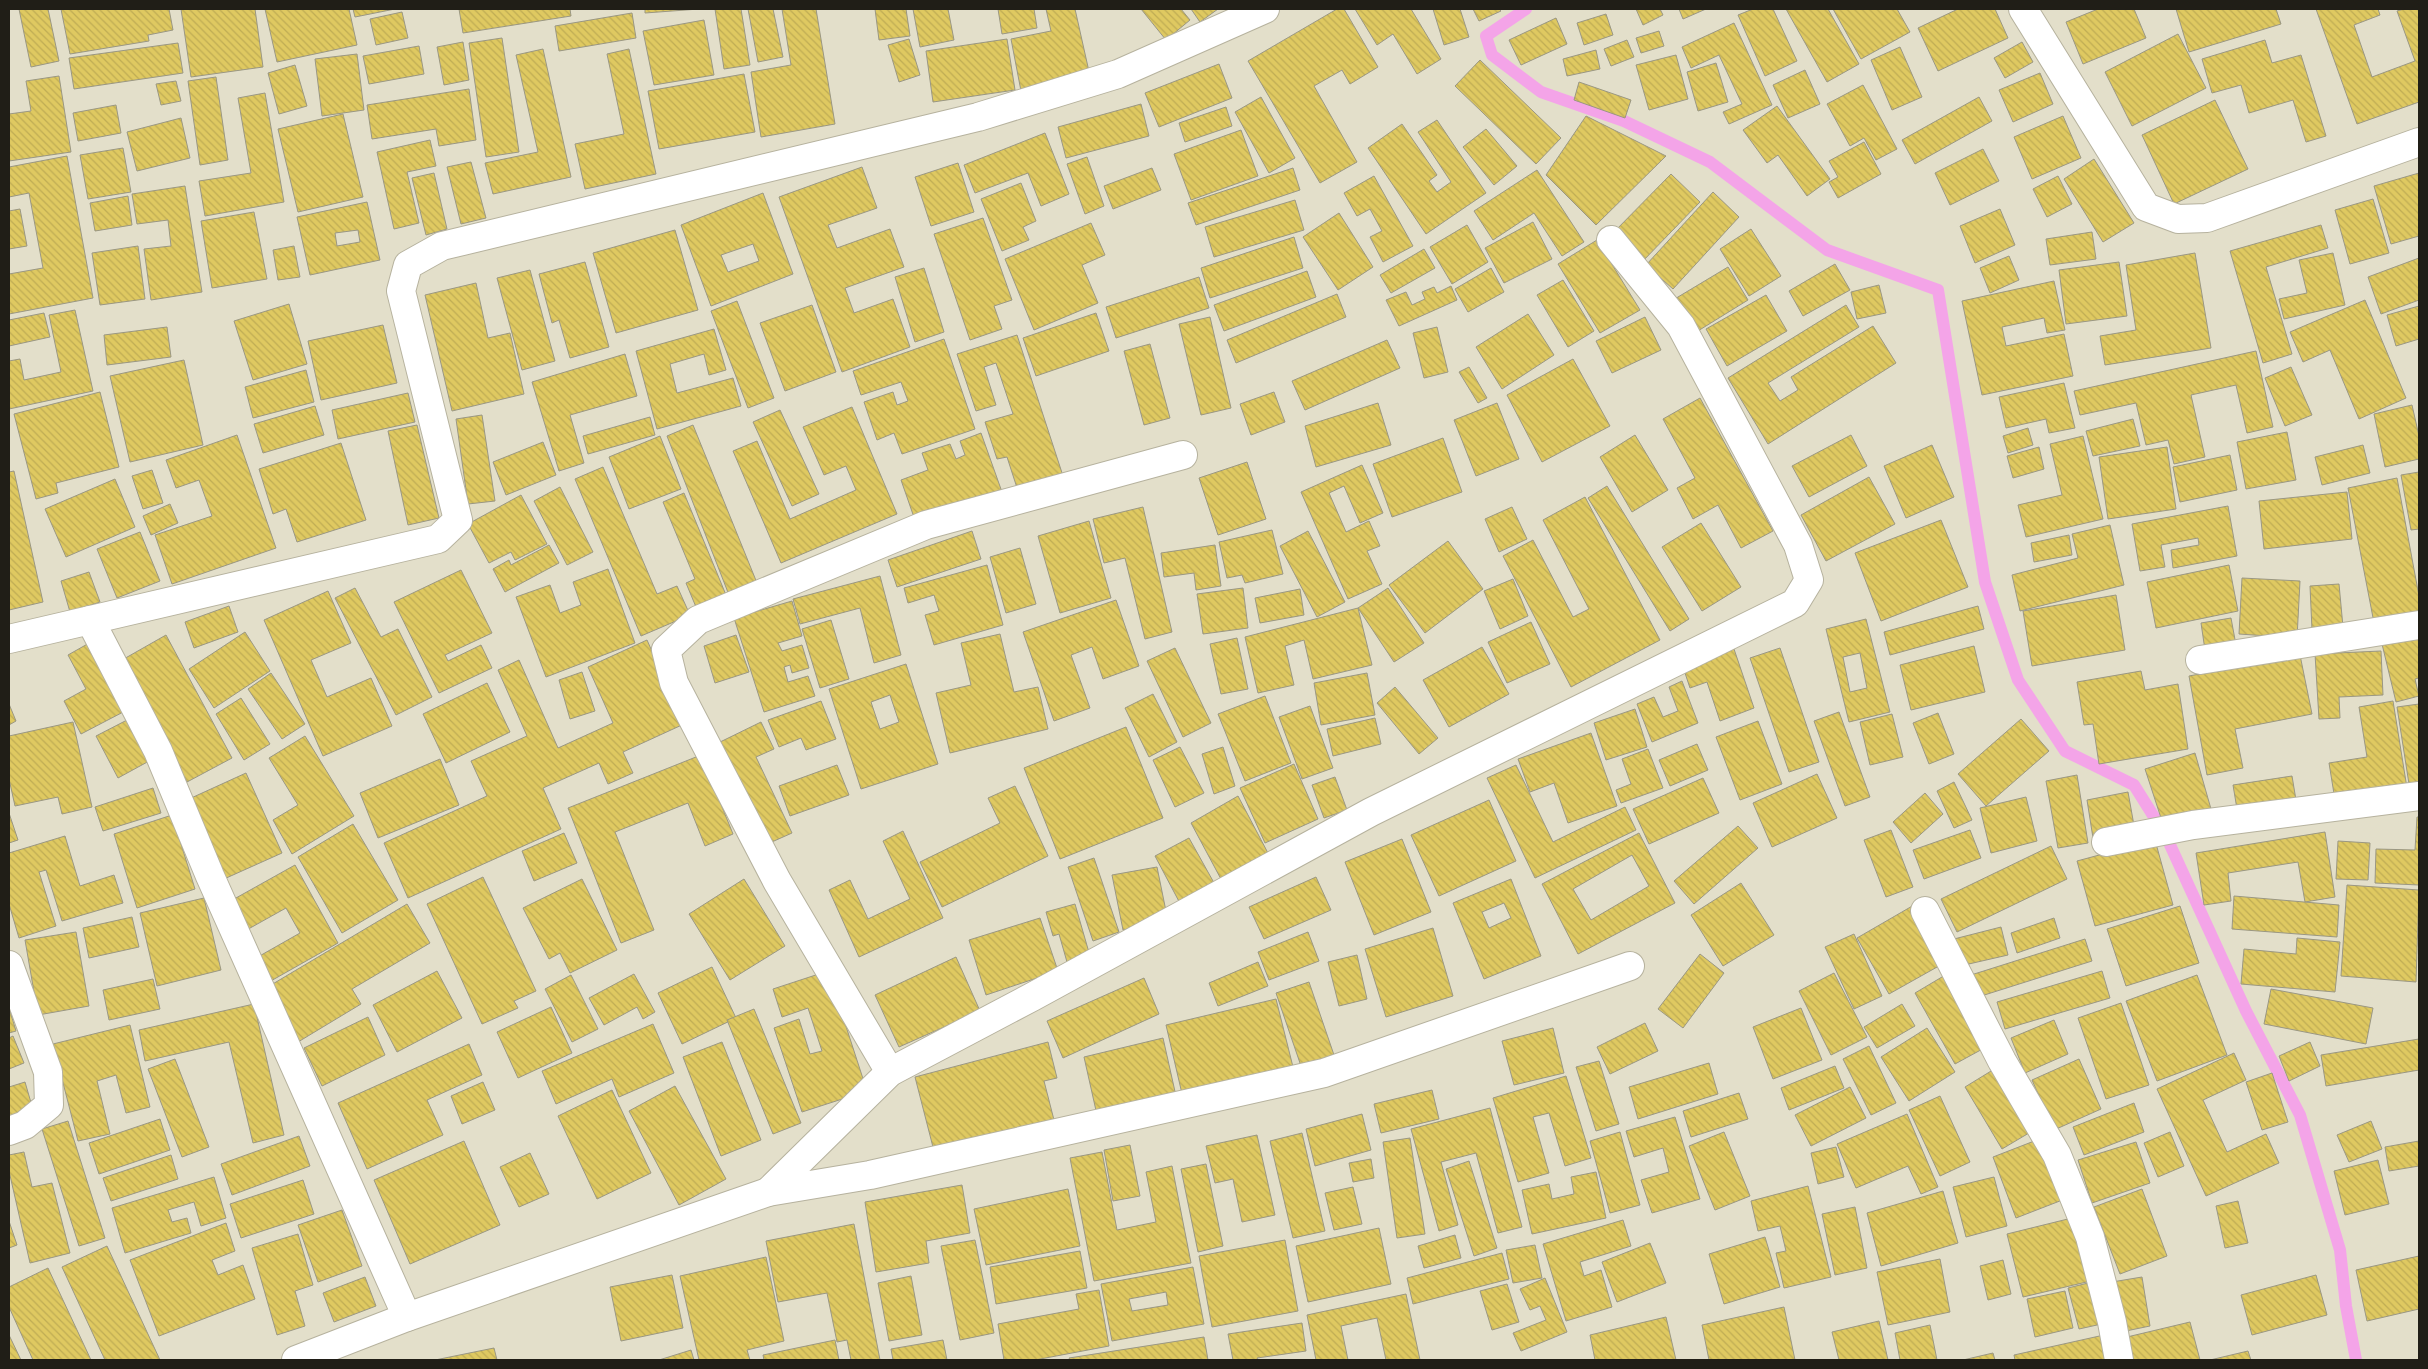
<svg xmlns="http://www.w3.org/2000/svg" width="2428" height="1369" font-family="Commissioner,sans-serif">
<defs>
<pattern id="building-back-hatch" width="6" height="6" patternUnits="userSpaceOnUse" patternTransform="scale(1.25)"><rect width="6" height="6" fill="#dfc961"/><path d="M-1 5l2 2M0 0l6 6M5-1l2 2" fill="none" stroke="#bfac54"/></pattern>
</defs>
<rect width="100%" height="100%" fill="#e3dfca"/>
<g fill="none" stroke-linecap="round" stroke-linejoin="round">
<polyline stroke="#f4a4e8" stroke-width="12" points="1526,9 1486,36 1492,55 1541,92 1624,121 1710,162 1827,250 1938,290 1985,582 2018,680 2065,751 2134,785 2166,836 2246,1011 2300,1115 2340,1250 2346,1306 2356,1360"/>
</g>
<g fill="url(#building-back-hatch)" stroke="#9a9783" fill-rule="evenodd">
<polygon points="19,9 48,9 59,61 31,67"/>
<polygon points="61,9 169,9 173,30 148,35 149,41 70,54"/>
<polygon points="181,9 255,9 263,67 191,77"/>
<polygon points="265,9 349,9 357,45 277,62"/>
<polygon points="353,9 395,9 355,17"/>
<polygon points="459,9 570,9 571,16 463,33"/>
<polygon points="645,9 699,9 645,13"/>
<polygon points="715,9 741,9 750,65 724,69"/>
<polygon points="748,9 773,9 783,57 758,62"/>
<polygon points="782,9 816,9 835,124 761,137 751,72 791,65"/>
<polygon points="875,9 906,9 910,36 879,40"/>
<polygon points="913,9 948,9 954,40 920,47"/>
<polygon points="998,9 1034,9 1037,28 1002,34"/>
<polygon points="1046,9 1075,9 1090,76 1021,91 1011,39 1051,31"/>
<polygon points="1141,9 1181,9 1190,20 1166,40"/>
<polygon points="1191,9 1218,9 1200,22"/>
<polygon points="1337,9 1344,9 1378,67 1350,84 1342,70 1314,86 1357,162 1320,183 1248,61"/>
<polygon points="1355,9 1411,9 1441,59 1417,74 1393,34 1377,45"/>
<polygon points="1433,9 1460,9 1469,37 1444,45"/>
<polygon points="1473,9 1499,9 1501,11 1479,21"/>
<polygon points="1636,9 1660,9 1663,15 1643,25"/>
<polygon points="1679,9 1706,9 1683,19"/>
<polygon points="1753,9 1773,9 1797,61 1765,76 1738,15"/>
<polygon points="1786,9 1828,9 1859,64 1827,82"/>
<polygon points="1833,9 1897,9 1910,32 1861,59"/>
<polygon points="1958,9 1995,9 2008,38 1938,71 1918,28"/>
<polygon points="2098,9 2134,9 2146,38 2083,64 2066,22"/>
<polygon points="2176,9 2276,9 2281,24 2189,52"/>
<polygon points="2316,9 2378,9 2380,15 2354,25 2372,77 2415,61 2397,11 2404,9 2419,9 2419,102 2357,124"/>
<polygon points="402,12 408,38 376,45 370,19"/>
<polygon points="632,13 636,38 559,51 555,26"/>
<polygon points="1606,14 1613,35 1584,45 1577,23"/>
<polygon points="1556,18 1567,44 1521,65 1509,40"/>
<polygon points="704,20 714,75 654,85 643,31"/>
<polygon points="1734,23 1772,105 1729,124 1723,112 1742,104 1719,55 1691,68 1682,47"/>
<polygon points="1659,31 1664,46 1641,53 1636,38"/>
<polygon points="2178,34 2206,88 2132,126 2105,72"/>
<polygon points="502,38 519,152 486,157 469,43"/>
<polygon points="909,39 920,75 899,82 888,45"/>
<polygon points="1007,39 1015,90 933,102 926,51"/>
<polygon points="1627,40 1634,57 1611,66 1604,49"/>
<polygon points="2265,40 2272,63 2301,55 2326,136 2306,142 2293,100 2249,113 2241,85 2212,93 2202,59"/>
<polygon points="463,42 469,80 444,85 437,47"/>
<polygon points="2022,42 2033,62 2005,78 1994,58"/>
<polygon points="178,43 183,73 74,89 69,58"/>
<polygon points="419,46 424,74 369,84 363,56"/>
<polygon points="1900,47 1922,97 1892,110 1871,60"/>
<polygon points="543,49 571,177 493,194 485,163 538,152 516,55"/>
<polygon points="629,49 656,174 585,189 575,144 624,134 607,54"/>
<polygon points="1596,50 1600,69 1567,76 1563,59"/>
<polygon points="357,54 364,110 322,116 315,59"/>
<polygon points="1676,55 1688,99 1649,110 1636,65"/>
<polygon points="1480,60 1561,138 1536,164 1455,86"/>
<polygon points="1716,63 1728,102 1698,111 1687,72"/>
<polygon points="1219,64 1232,98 1159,127 1145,93"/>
<polygon points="295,65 307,106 279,114 268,73"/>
<polygon points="1805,70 1820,104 1788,118 1773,85"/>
<polygon points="2040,73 2053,104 2013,122 1999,90"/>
<polygon points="744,74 755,132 659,149 648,91"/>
<polygon points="59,76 71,152 9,161 9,114 31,111 26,81"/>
<polygon points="216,77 228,160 200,165 188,81"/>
<polygon points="176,81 181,101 161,105 156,84"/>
<polygon points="1579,82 1631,100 1625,118 1574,100"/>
<polygon points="1863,85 1897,149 1876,160 1864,138 1850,146 1827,104"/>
<polygon points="469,89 476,140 439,146 436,129 372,139 367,105"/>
<polygon points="265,93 284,202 205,216 199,181 251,173 238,98"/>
<polygon points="1261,97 1295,158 1269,173 1235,112"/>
<polygon points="1979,97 1992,121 1915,164 1902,140"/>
<polygon points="2215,100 2248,169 2174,204 2142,135"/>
<polygon points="1141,104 1149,136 1066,158 1058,127"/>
<polygon points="116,105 121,133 78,141 73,113"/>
<polygon points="1777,106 1830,179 1807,196 1778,155 1767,163 1743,130"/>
<polygon points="1226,107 1232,126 1185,142 1179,123"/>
<polygon points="343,114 363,197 298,212 278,129"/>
<polygon points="1586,116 1666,156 1596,225 1546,175"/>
<polygon points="2063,116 2081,158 2032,179 2014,137"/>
<polygon points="181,118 190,158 137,171 127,132"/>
<polygon points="1437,120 1486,193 1426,234 1368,148 1402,124 1437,175 1429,181 1437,192 1451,182 1418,132"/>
<polygon points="1486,129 1517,166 1494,185 1463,147"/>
<polygon points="1241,130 1258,176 1191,200 1174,154"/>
<polygon points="1045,133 1069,194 1041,206 1028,173 975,193 964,165"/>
<polygon points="430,140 436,166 407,172 419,223 394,229 377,152"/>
<polygon points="1864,142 1881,174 1838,198 1829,182 1838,177 1829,161"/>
<polygon points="123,148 131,192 88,199 80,155"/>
<polygon points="1983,149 1999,181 1950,205 1935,173"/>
<polygon points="67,156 93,298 9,314 9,274 43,268 29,193 9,197 9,167"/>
<polygon points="1087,157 1104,206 1085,214 1067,164"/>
<polygon points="2094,159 2134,223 2103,242 2064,179"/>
<polygon points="471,162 486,218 461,224 447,167"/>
<polygon points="958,163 974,212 931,226 915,177"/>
<polygon points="862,167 877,208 828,225 837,248 890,229 904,267 845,288 854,313 893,299 910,347 842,372 779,197"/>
<polygon points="1152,168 1161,190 1113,209 1104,186"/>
<polygon points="1293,168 1300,190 1196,225 1188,203"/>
<polygon points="1537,170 1584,242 1562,256 1534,213 1493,240 1474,211"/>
<polygon points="434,173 447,229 426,235 412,178"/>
<polygon points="2419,173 2419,236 2391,244 2374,186"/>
<polygon points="1671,174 1700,202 1641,263 1612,234"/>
<polygon points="1374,176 1413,246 1383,262 1370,237 1382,231 1370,209 1357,216 1344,193"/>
<polygon points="2058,176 2072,204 2047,217 2033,189"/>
<polygon points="1021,183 1036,221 1023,227 1029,240 1002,251 981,199"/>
<polygon points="185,186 202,292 151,300 144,249 171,246 168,220 137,224 132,194"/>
<polygon points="1713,192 1739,217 1673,289 1646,265"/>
<path d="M763,193L793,274L711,306L681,225ZM753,244L759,261L728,272L721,255Z"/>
<polygon points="128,196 132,225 95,231 90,203"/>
<polygon points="2373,199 2389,253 2350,264 2335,210"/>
<polygon points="1295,200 1304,230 1214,257 1205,227"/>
<path d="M367,202L380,260L310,275L297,217ZM358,230L360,242L337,246L335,233Z"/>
<polygon points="20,209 27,246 9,249 9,211"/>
<polygon points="2000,209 2015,245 1975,263 1960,226"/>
<polygon points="254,212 267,279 212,288 201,221"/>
<polygon points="1339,213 1373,267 1338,290 1303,237"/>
<polygon points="983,218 1012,300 994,306 1002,329 970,340 934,234"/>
<polygon points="1533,222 1552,259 1504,283 1485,248"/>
<polygon points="1091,223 1105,255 1082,265 1098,303 1034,330 1005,259"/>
<polygon points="1467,225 1488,262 1452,284 1430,247"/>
<polygon points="2321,225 2328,248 2266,267 2292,354 2263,363 2230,251"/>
<polygon points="1751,229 1781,276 1749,296 1720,249"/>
<polygon points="675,230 698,310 616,333 593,253"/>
<polygon points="2092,232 2096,259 2050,265 2046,239"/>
<polygon points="1294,237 1303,268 1210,298 1201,268"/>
<polygon points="1597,240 1640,310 1600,333 1558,264"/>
<polygon points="138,246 145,299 100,305 92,253"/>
<polygon points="294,246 300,277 278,280 273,250"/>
<polygon points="1424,249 1435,268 1391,293 1380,275"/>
<polygon points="2195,253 2211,348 2105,365 2100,336 2136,330 2126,265"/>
<polygon points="2333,253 2345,305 2284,319 2279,299 2307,293 2299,260"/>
<polygon points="2009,256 2019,280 1990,293 1980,268"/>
<polygon points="2419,258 2419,300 2381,314 2368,277"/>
<polygon points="585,262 609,347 570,358 559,320 552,323 539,274"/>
<polygon points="2119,262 2127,316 2066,324 2059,270"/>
<polygon points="1835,264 1850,290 1803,316 1789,291"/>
<polygon points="1728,267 1748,300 1693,334 1673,300"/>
<polygon points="924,268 944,332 915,342 895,277"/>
<polygon points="1491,268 1504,292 1468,312 1455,289"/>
<polygon points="530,270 555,361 522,370 497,278"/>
<polygon points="1307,271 1316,297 1224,331 1214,305"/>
<polygon points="1199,277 1209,308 1116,338 1106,307"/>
<polygon points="1563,280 1594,331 1568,347 1537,295"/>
<polygon points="2054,281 2065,330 2047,333 2044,318 2002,327 2006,346 2064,334 2073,376 1982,395 1962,301"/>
<polygon points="476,283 488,338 510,333 524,394 452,411 425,295"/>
<polygon points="1879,285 1886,313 1857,319 1851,292"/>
<polygon points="1451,286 1457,300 1399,326 1386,300 1406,292 1412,305 1425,299 1422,292 1434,287 1437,293"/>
<polygon points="1337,294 1346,317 1236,363 1227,340"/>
<polygon points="1766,295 1787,331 1727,366 1706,329"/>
<polygon points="2365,300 2406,398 2359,419 2330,350 2303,362 2290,332"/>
<polygon points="737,301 774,398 748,408 711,311"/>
<polygon points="289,304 307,364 253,380 234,321"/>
<polygon points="812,305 836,372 785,391 760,323"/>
<polygon points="1846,305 1859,327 1768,383 1780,401 1798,390 1791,377 1873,326 1896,363 1768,444 1728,378"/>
<polygon points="2419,306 2419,339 2396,346 2387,315"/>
<polygon points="75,310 93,391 9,409 9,361 20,359 24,380 61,372 49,315"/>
<polygon points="44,313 50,337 9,346 9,320"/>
<polygon points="1096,313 1109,351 1036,376 1023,338"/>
<polygon points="1528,314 1554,355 1502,389 1476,347"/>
<polygon points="1210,317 1231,408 1201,415 1179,324"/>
<polygon points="1645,317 1661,350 1612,373 1596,341"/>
<polygon points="383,325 397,383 321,400 308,341"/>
<polygon points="167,327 171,357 107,365 104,335"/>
<polygon points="1437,327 1448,372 1424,378 1413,333"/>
<polygon points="714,329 726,370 709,375 704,354 670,364 677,393 733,378 741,406 657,429 636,351"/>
<polygon points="1017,335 1064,479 1019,494 1007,457 997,459 985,422 1013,414 996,363 984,367 996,405 976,411 957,354"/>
<polygon points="944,339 975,429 902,454 894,433 877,440 864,402 893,392 897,405 908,401 901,382 861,395 853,371"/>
<polygon points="1387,340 1400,368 1305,410 1292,381"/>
<polygon points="1150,344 1170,418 1144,425 1124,351"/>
<polygon points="2256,351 2273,427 2247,433 2236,385 2191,395 2205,457 2174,464 2168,440 2146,445 2136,403 2080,415 2074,391"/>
<polygon points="625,354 637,396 570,415 584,463 559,471 532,382"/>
<polygon points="1573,359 1610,426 1542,462 1507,395"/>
<polygon points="184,360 203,445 130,462 110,376"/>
<polygon points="1469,367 1487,398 1478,403 1459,372"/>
<polygon points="2291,367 2312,415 2285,426 2265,378"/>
<polygon points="306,370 314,402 253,418 245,387"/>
<polygon points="2064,383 2075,428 2049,433 2046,419 2006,428 1999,397"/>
<polygon points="100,392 119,467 56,483 58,493 36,499 14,414"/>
<polygon points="1274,392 1285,422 1251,435 1240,404"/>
<polygon points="408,393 415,422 338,439 332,410"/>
<polygon points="1700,398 1773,531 1741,548 1718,505 1693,519 1677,488 1695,478 1663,419"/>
<polygon points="1378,403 1391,445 1316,467 1305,426"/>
<polygon points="1497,403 1519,459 1476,476 1454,420"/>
<polygon points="2412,405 2419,436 2419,459 2385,467 2374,414"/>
<polygon points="315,406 324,435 263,453 254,424"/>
<polygon points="852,407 897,514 781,563 733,451 757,441 790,519 856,490 846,466 824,475 803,427"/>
<polygon points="780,410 819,494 792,506 753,422"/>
<polygon points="482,415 495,501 468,504 456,419"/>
<polygon points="650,417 655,435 588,454 583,436"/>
<polygon points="2133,419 2140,446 2093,456 2086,431"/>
<polygon points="417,425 439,518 408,525 388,431"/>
<polygon points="693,425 757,583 729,595 667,436"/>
<polygon points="2028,428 2033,445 2008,453 2003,436"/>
<polygon points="2287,432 2296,480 2246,489 2237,442"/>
<polygon points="981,433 1002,492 916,523 901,480 928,470 922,453 950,444 956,459 965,455 960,441"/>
<polygon points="237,435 276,548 172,584 155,535 212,516 199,480 176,488 166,460"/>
<polygon points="1635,435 1668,490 1632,512 1600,457"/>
<polygon points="1851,435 1867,466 1809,497 1792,466"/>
<polygon points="660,436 681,489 629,509 609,457"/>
<polygon points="2083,436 2103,519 2026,537 2018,505 2062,495 2050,444"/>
<polygon points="1443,438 1462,492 1392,517 1373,464"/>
<polygon points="543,442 556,475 506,495 493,462"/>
<polygon points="341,443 366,520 297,542 286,509 273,514 259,469"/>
<polygon points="1932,445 1954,497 1906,518 1884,466"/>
<polygon points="2363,445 2370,473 2322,485 2315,457"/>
<polygon points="2039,447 2044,469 2013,478 2007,456"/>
<polygon points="2167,447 2176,509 2108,519 2099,457"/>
<polygon points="2230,455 2237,490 2180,502 2173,467"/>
<polygon points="1247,462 1266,519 1218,535 1199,478"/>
<polygon points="1362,465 1383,513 1360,523 1344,486 1329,493 1346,532 1369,521 1380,546 1367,551 1382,584 1348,599 1301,492"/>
<polygon points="603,467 657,594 677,586 690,615 641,636 575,479"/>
<polygon points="152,470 163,503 143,509 132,476"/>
<polygon points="14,471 43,602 9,610 9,472"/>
<polygon points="2419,472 2419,529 2411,530 2401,475"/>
<polygon points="1869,477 1895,524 1826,561 1801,515"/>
<polygon points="2397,478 2419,596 2419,620 2375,628 2348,488"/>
<polygon points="115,479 135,527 66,557 45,509"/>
<polygon points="1607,486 1689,619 1670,631 1588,498"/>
<polygon points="560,487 593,552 567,565 534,501"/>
<polygon points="2347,492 2352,539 2264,549 2259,501"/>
<polygon points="684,493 726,595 696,607 686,583 695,579 663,502"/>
<polygon points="521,495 547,544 515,560 511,552 489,563 468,524"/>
<polygon points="1585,497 1660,640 1571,687 1503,556 1533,540 1573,617 1589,609 1543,520"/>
<polygon points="170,504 178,523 151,535 143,516"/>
<polygon points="2228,506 2237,556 2173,568 2171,550 2199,545 2198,538 2161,545 2165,567 2140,571 2132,524"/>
<polygon points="1143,507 1172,632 1145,639 1125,558 1104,563 1093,519"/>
<polygon points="1512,507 1527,539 1499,552 1485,519"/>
<polygon points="1941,520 1968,587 1881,621 1855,553"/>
<polygon points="1089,521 1111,598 1060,613 1038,536"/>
<polygon points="1701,523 1741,587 1702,611 1662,547"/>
<polygon points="2110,525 2124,585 2020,611 2012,575 2078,558 2072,534"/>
<polygon points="1272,530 1283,574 1245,583 1242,575 1227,578 1219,542"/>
<polygon points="972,531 981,559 897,587 888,560"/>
<polygon points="1308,531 1345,602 1317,617 1280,546"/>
<polygon points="140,532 160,581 117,598 97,549"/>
<polygon points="2069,535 2072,555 2034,562 2031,543"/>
<polygon points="1448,541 1483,589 1425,633 1389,585"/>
<polygon points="549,545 559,563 505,592 493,569 509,560 511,565"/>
<polygon points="1215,545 1221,586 1196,590 1194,573 1164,577 1161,553"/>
<polygon points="1020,548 1036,604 1006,613 990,557"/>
<polygon points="987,565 1003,625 934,645 925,615 939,611 934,595 908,603 904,588"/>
<polygon points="2229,565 2238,611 2156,628 2147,582"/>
<polygon points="608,569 635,643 546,677 516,597 550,585 560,613 581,605 573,582"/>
<polygon points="461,570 492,633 445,655 448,661 481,645 492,668 439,693 394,602"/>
<polygon points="89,572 100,602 70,612 61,581"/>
<polygon points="880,576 901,655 874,663 860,608 800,624 793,599"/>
<polygon points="2242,578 2300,581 2297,638 2239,634"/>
<polygon points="1513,579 1528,616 1500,629 1484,591"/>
<polygon points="2339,584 2343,627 2312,630 2310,586"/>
<polygon points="355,588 381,637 398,629 432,697 396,715 335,598"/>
<polygon points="1243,588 1248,628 1203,634 1197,594"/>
<polygon points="1388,588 1424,643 1394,662 1358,608"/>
<polygon points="1300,589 1304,615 1260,623 1255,598"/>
<polygon points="328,591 351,643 311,660 327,697 371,678 392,726 323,756 264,620"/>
<polygon points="2116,595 2125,650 2032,666 2023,611"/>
<polygon points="1116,600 1139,666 1103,679 1092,647 1071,655 1090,708 1054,721 1023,632"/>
<polygon points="792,601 802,636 778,643 782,651 802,645 809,668 792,673 790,665 784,667 788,682 808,676 815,696 764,712 734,618"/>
<polygon points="229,606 238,632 194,648 185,622"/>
<polygon points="1978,606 1984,629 1890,655 1884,632"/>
<polygon points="1358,608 1372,665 1313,679 1304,640 1285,646 1294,685 1258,693 1245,637"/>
<polygon points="2231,618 2236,645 2205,650 2201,623"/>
<path d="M1866,619L1890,712L1849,722L1826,629ZM1860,653L1867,688L1850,692L1843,657Z"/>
<polygon points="831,620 849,679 820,688 802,629"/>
<polygon points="1531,622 1550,664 1507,683 1488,642"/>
<polygon points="245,632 270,671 214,708 189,669"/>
<polygon points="1000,634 1014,692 1038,687 1048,729 950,753 936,693 971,685 961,643"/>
<polygon points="166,635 232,758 187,782 122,660"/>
<polygon points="736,635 749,672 715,683 704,646"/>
<polygon points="2419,636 2419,678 2415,679 2419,696 2396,702 2382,644"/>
<polygon points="1237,638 1248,689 1221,694 1210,644"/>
<polygon points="647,640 684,724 623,752 633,773 608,784 599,763 543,788 561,829 408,898 384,843 487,796 471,761 527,736 498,670 519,660 558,748 613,723 588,667"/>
<polygon points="91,642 127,710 81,734 64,701 86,689 68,655"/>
<polygon points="1974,646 1985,692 1911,710 1900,665"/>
<polygon points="1482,647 1509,694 1449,727 1423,680"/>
<polygon points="1175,648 1211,723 1183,737 1147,661"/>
<polygon points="1780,648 1819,762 1789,772 1750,658"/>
<polygon points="1734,649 1754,708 1720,721 1707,682 1690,688 1683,667"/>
<polygon points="2381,651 2383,695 2339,697 2340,718 2319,719 2315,654"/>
<polygon points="2300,655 2312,714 2235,729 2243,768 2207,775 2189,676"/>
<path d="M906,664L938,764L861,789L829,689ZM890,695L899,722L880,729L871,702Z"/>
<polygon points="2141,671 2145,690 2178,684 2188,749 2099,764 2093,724 2084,725 2077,682"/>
<polygon points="582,672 595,711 570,719 559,680"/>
<polygon points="271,673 305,724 282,739 248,689"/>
<polygon points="1367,673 1375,715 1321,725 1314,683"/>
<polygon points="1682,681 1698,723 1652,742 1637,704 1654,697 1663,717 1678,711 1669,687"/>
<polygon points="487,683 510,732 446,763 423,714"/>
<polygon points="1395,687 1438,738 1419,754 1377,703"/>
<polygon points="1153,694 1177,742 1149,757 1125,708"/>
<polygon points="1265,696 1291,763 1245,781 1218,714"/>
<polygon points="241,698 270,744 244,760 216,714"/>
<polygon points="821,701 836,739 806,750 801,738 779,747 768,720"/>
<polygon points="2393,701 2407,788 2335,800 2329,763 2367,757 2359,707"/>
<polygon points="9,704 16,721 9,725"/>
<polygon points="2419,704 2419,782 2409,784 2397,707"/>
<polygon points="1310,706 1333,768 1302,779 1279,717"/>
<polygon points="1635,709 1647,747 1606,760 1594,723"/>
<polygon points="1839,712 1870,797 1845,806 1814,721"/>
<polygon points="1938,713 1954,754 1929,764 1913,723"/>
<polygon points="1892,714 1903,757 1870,765 1860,722"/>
<polygon points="1375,718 1381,744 1333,756 1327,729"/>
<polygon points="129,719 151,760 118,778 96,736"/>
<polygon points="2021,719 2049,751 1986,806 1958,774"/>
<polygon points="1758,721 1782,784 1740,800 1716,737"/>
<polygon points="73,722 92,807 62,814 58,797 15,806 9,779 9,736"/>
<polygon points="761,722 774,749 756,757 792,833 765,845 716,744"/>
<polygon points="1126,727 1163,818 1060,859 1024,768"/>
<polygon points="1591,733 1617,806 1568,823 1554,783 1530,792 1518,759"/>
<polygon points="305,736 354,816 292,854 273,820 298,805 269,758"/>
<polygon points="1697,744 1708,770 1670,786 1659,760"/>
<polygon points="1180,747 1204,793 1175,807 1153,760"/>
<polygon points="1223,747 1235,786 1214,794 1202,754"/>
<polygon points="1648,749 1663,788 1621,803 1616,790 1631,784 1622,759"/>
<polygon points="2195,753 2211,809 2163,824 2145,769"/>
<polygon points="701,755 733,834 705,846 688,803 615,832 654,930 621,943 568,808"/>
<polygon points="440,759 459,805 378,838 360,793"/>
<polygon points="1294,764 1318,819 1265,843 1240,788"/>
<polygon points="837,765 849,795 790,816 779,786"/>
<polygon points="1516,765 1553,842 1625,807 1636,830 1535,878 1487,778"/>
<polygon points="246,773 282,853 224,879 189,799"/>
<polygon points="1817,774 1837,818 1772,847 1753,803"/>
<polygon points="2077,775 2088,843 2058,848 2046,781"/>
<polygon points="2292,776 2296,800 2237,809 2233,785"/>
<polygon points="1335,777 1347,810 1324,818 1312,785"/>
<polygon points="1703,778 1719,813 1649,844 1633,809"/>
<polygon points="1954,782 1972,820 1954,828 1937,791"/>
<polygon points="1015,786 1048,856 942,907 920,862 1000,823 988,798"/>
<polygon points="153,788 161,813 103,831 95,807"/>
<polygon points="2128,792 2135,831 2093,838 2087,800"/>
<polygon points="1925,793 1943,814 1911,843 1893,822"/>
<polygon points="1238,796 1269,855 1222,881 1191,823"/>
<polygon points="2026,797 2037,841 1991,853 1980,808"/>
<polygon points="1489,800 1516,861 1439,896 1411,835"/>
<polygon points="9,813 18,840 9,843"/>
<polygon points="172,815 195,889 137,908 114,834"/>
<polygon points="2417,817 2419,817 2419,885 2375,883 2376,849 2415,850"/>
<polygon points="353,824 398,900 342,933 298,857"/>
<polygon points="1738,826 1758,848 1694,904 1674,881"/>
<polygon points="1891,830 1913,887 1886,897 1864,840"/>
<polygon points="1970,830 1981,858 1924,879 1913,850"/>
<polygon points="903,831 943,918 859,957 829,890 850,880 868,919 910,899 883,841"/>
<polygon points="2325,832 2335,897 2305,902 2298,862 2228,873 2231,901 2204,905 2196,853"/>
<polygon points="564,833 577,863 534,881 522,851"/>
<path d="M1639,833L1675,903L1578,954L1542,884ZM1632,855L1649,886L1591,920L1573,889Z"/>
<polygon points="65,836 80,886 114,875 123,903 62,921 46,870 39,872 56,926 19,938 9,904 9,853"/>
<polygon points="1189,838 1218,890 1183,909 1155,856"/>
<polygon points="1402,839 1431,912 1374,935 1345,862"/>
<polygon points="2155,840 2173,905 2095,926 2077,861"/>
<polygon points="2338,841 2370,843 2368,880 2336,879"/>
<polygon points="2051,846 2067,879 1957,932 1941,899"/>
<polygon points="1094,858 1119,932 1093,941 1068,867"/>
<polygon points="295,865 338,943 269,982 256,958 300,933 286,908 243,932 227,903"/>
<polygon points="1157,867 1168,921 1123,930 1112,875"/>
<polygon points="483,877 536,991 514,1001 518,1008 482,1024 427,904"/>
<polygon points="1316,877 1331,910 1264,939 1249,907"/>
<polygon points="582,879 617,950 570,973 560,953 549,959 523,908"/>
<polygon points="744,879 785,946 730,980 689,914"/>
<path d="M1511,879L1541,956L1484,979L1453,903ZM1504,903L1511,918L1489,928L1482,912Z"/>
<polygon points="1741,883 1774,935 1723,966 1691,915"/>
<polygon points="2347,885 2419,890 2416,982 2341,976"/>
<polygon points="2234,896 2339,905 2337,937 2232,929"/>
<polygon points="204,898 221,970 157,986 140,913"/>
<polygon points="407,904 430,943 352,989 361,1004 298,1042 266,988"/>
<polygon points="1075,904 1090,956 1067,962 1059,934 1053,936 1046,912"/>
<polygon points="1914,905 1946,962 1889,994 1857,938"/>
<polygon points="2180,906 2199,963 2126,986 2107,929"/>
<polygon points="132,917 139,947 89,958 83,928"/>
<polygon points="1040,918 1058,971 986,995 969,940"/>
<polygon points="2054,918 2060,938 2017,953 2011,933"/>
<polygon points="2001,927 2008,955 1960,966 1954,939"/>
<polygon points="1433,928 1453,996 1386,1017 1365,949"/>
<polygon points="76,932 89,1006 38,1015 25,940"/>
<polygon points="1308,932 1319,961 1269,980 1258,952"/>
<polygon points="1854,934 1882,996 1854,1009 1825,947"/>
<polygon points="2297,938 2340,942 2335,992 2241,984 2244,949 2296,954"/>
<polygon points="2085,939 2092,961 1978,997 1971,975"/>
<polygon points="1700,954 1724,973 1683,1028 1658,1009"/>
<polygon points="1357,955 1367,999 1339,1006 1328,962"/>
<polygon points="956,957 980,1011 899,1047 875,995"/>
<polygon points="1258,962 1268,986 1218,1006 1209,983"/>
<polygon points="712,967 736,1018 682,1044 658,993"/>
<polygon points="437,971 462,1018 397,1052 373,1005"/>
<polygon points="828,971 867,1091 802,1112 774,1028 799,1019 810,1054 822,1051 808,1008 782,1017 773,989"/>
<polygon points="2102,971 2110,998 2005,1029 1997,1002"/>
<polygon points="1834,973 1867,1037 1831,1055 1799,991"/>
<polygon points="634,974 655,1012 643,1019 637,1007 604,1025 589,998"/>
<polygon points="1947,974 1988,1046 1955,1064 1915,993"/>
<polygon points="571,975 598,1029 572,1042 545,989"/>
<polygon points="2197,975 2227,1055 2157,1081 2126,1001"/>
<polygon points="1144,978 1159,1014 1063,1058 1047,1021"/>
<polygon points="153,979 160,1009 109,1020 103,990"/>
<polygon points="1309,982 1334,1055 1301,1066 1276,993"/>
<polygon points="2271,989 2373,1008 2366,1044 2264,1024"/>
<polygon points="1276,999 1294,1071 1183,1098 1166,1025"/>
<polygon points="2121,1003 2149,1085 2106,1099 2078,1018"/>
<polygon points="254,1004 284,1135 253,1143 229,1042 145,1061 139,1030"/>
<polygon points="1902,1004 1915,1026 1877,1048 1864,1027"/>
<polygon points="551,1007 572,1053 518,1078 497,1032"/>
<polygon points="1801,1008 1822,1060 1773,1079 1753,1027"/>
<polygon points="754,1009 801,1123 773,1134 727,1020"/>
<polygon points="10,1011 16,1031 9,1033 9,1012"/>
<polygon points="368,1017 385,1055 322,1086 304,1048"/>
<polygon points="2054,1020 2068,1054 2025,1073 2011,1038"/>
<polygon points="1645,1023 1658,1051 1610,1074 1597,1047"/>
<polygon points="653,1024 674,1073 619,1097 612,1079 556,1104 542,1071"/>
<polygon points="130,1025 150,1107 126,1113 116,1075 97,1081 110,1134 78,1141 53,1044"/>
<polygon points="1553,1028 1564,1073 1514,1085 1502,1041"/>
<polygon points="1927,1028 1955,1072 1909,1101 1881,1057"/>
<polygon points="13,1036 24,1063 9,1069 9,1038"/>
<polygon points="1163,1038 1176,1096 1097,1115 1084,1057"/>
<polygon points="2419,1039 2419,1070 2326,1086 2321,1055"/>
<polygon points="722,1042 761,1140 721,1156 683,1057"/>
<polygon points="1048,1042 1057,1078 1044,1081 1054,1120 934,1151 915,1077"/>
<polygon points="2310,1042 2320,1066 2289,1081 2279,1056"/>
<polygon points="469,1044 482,1075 427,1100 443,1135 367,1169 338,1103"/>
<polygon points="1869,1046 1896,1103 1871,1115 1843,1059"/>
<polygon points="2234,1053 2246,1080 2203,1100 2227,1152 2266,1134 2279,1163 2206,1196 2157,1089"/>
<polygon points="175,1059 209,1147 182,1157 148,1069"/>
<polygon points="2079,1059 2101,1109 2054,1130 2032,1080"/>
<polygon points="1599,1061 1619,1124 1596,1131 1576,1067"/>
<polygon points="1709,1063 1718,1094 1638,1119 1629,1087"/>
<polygon points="1835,1066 1844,1088 1789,1110 1781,1088"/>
<polygon points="1996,1068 2034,1130 2002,1149 1965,1087"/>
<polygon points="2272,1073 2288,1122 2262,1130 2246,1082"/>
<polygon points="1566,1076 1591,1158 1565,1166 1549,1113 1533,1117 1549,1173 1518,1182 1493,1098"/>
<polygon points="25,1082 34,1113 9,1121 9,1087"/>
<polygon points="483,1082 495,1110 462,1124 451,1096"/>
<polygon points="675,1086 726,1179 679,1205 629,1111"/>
<polygon points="1850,1087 1866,1118 1811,1146 1795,1115"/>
<polygon points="612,1090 651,1173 597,1199 558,1116"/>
<polygon points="1432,1090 1439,1119 1381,1133 1374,1104"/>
<polygon points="1739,1093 1748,1119 1691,1137 1683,1111"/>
<polygon points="1940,1096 1970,1162 1940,1176 1909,1110"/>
<polygon points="2134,1103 2144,1132 2084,1155 2073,1127"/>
<polygon points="1490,1108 1522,1227 1498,1233 1476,1153 1441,1162 1458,1225 1439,1231 1411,1129"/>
<polygon points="1362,1114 1371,1150 1315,1166 1306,1129"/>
<polygon points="1907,1114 1938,1187 1921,1194 1908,1166 1856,1188 1837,1144"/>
<polygon points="1675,1117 1700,1199 1652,1213 1641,1180 1669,1172 1663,1148 1634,1157 1626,1131"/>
<polygon points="160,1119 170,1150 99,1174 89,1143"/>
<polygon points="68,1121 105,1238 79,1246 42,1129"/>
<polygon points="2371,1121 2382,1149 2349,1162 2337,1135"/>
<polygon points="1620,1132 1640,1205 1610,1213 1590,1141"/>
<polygon points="1724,1132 1750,1196 1715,1210 1689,1146"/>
<polygon points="2170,1132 2184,1166 2158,1177 2144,1143"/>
<polygon points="1302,1133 1325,1231 1293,1238 1270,1141"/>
<polygon points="1257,1135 1275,1215 1242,1222 1233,1179 1215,1183 1206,1146"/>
<polygon points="299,1136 310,1166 232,1195 221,1164"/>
<polygon points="1410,1138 1425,1234 1397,1238 1383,1142"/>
<polygon points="2042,1138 2065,1199 2016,1218 1993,1157"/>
<polygon points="464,1141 500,1225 410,1264 374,1180"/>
<polygon points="2419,1141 2419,1166 2389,1171 2385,1147"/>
<polygon points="2136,1142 2150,1183 2092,1203 2078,1160"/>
<polygon points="1130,1145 1140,1196 1113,1201 1104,1150"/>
<polygon points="1836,1147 1844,1177 1818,1184 1811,1153"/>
<polygon points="24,1152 32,1187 52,1183 70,1253 30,1263 9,1171 9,1155"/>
<polygon points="1102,1152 1117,1230 1156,1222 1146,1172 1172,1166 1191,1263 1094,1281 1070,1158"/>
<polygon points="530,1153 549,1194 519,1207 500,1167"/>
<polygon points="171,1155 178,1179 111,1201 103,1178"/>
<polygon points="1371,1159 1374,1178 1353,1182 1349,1163"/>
<polygon points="2378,1160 2389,1204 2345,1215 2334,1171"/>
<polygon points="1469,1161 1497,1248 1474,1256 1446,1169"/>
<polygon points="1206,1164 1223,1246 1198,1252 1181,1169"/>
<polygon points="1596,1172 1606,1218 1532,1234 1522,1190 1549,1184 1552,1199 1574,1194 1571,1177"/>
<polygon points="214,1177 226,1218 201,1226 194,1202 168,1210 172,1222 187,1218 191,1233 125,1253 112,1208"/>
<polygon points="1994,1177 2007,1226 1966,1237 1953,1187"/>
<polygon points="303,1180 314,1214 241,1238 230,1204"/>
<polygon points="962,1185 970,1233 926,1241 929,1263 876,1272 865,1202"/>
<polygon points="1808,1186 1831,1277 1784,1288 1776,1253 1786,1251 1780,1226 1758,1231 1751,1201"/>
<polygon points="1353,1187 1362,1224 1334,1230 1325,1193"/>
<polygon points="1068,1189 1080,1246 986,1265 974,1209"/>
<polygon points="2142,1189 2167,1256 2120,1274 2094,1207"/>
<polygon points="1943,1191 1958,1243 1881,1266 1867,1213"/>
<polygon points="2238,1201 2248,1243 2225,1248 2216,1206"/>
<polygon points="1855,1207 1867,1268 1835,1275 1822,1214"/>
<polygon points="342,1210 362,1266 318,1282 298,1225"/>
<polygon points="2080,1216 2095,1280 2023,1297 2007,1234"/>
<polygon points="1623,1220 1631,1246 1580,1262 1584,1276 1601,1270 1612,1307 1566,1321 1543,1244"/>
<polygon points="9,1221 17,1245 9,1248"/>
<polygon points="226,1223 235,1251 212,1260 218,1275 243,1265 255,1299 159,1336 130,1260"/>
<polygon points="854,1224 880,1360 851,1360 847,1340 837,1342 827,1293 778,1302 766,1241"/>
<polygon points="1379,1228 1391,1284 1308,1302 1296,1246"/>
<polygon points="298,1234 313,1285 295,1291 305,1326 277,1335 252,1248"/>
<polygon points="1455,1235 1461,1258 1424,1268 1418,1246"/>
<polygon points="1765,1237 1780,1287 1724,1304 1709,1254"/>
<polygon points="975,1240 994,1333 960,1340 941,1246"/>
<polygon points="1285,1240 1298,1311 1212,1327 1199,1256"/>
<polygon points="1650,1243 1666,1283 1617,1302 1602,1262"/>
<polygon points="1535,1245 1542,1278 1513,1283 1506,1250"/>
<polygon points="107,1246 160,1360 105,1360 62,1267"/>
<polygon points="1080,1251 1087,1288 996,1304 990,1267"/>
<polygon points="1502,1253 1509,1279 1413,1304 1407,1278"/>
<polygon points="2419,1256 2419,1309 2367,1321 2356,1270"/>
<polygon points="766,1257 784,1341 747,1350 750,1360 699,1360 680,1276"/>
<polygon points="1940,1259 1950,1312 1888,1325 1877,1272"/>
<polygon points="2003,1260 2011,1294 1988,1300 1980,1266"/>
<path d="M1193,1267L1204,1324L1112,1341L1101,1284ZM1166,1292L1168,1305L1132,1311L1129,1299Z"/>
<polygon points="48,1268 91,1360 33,1360 9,1307 9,1287"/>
<polygon points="672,1275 683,1328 621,1341 610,1287"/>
<polygon points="2316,1275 2327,1315 2252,1335 2241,1295"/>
<polygon points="911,1276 922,1335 889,1341 878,1283"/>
<polygon points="365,1277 376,1306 334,1322 323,1293"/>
<polygon points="2142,1277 2150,1326 2121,1332 2112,1282"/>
<polygon points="1545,1278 1567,1332 1521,1351 1513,1333 1546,1320 1540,1306 1530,1310 1520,1289"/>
<polygon points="2096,1281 2106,1323 2079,1329 2068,1288"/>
<polygon points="1507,1284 1519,1322 1492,1330 1480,1291"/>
<polygon points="1099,1290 1109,1346 1035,1360 1004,1360 998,1324 1079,1309 1076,1294"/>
<polygon points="2065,1291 2073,1328 2035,1337 2027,1299"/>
<polygon points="1406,1294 1420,1360 1386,1360 1377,1318 1341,1326 1348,1360 1316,1360 1307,1315"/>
<polygon points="1784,1307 1795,1360 1709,1360 1702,1325"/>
<polygon points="1666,1317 1676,1360 1595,1360 1590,1335"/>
<polygon points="1879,1321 1888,1360 1839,1360 1832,1332"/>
<polygon points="2190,1322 2200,1360 2133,1360 2127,1337"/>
<polygon points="1302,1323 1306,1351 1257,1358 1258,1360 1233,1360 1228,1334"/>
<polygon points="1930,1325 1937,1360 1900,1360 1895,1333"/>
<polygon points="9,1335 21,1360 9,1360"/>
<polygon points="2104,1335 2110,1360 2015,1360 2014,1355"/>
<polygon points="1204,1337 1208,1360 1070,1360 1069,1358"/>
<polygon points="835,1340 839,1360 764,1360 763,1355"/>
<polygon points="943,1340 947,1360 893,1360 891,1349"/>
<polygon points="494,1348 497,1360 435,1360"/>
<polygon points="691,1350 694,1360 659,1360"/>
<polygon points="2248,1351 2251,1360 2210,1360"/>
<polygon points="1993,1353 1995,1360 1963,1360"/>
</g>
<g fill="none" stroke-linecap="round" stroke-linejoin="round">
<defs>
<g id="minor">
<polyline points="2023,9 2146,207 2178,219 2207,218 2419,142"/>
<polyline points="90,620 158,751 210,876 407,1317"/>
<polyline points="9,639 438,539 458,520 401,291 408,265 442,246 978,117 1118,74 1265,9"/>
<polyline points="2200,660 2419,625"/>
<polyline points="2106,842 2193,825 2419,796"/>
<polyline points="1925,911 2002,1061 2057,1155 2090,1237 2112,1322 2119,1360"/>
<polyline points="9,965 48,1072 49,1105 25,1125 9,1131"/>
<polyline points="890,1072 777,881 674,683 666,650 698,620 926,525 1183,455"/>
<polyline points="768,1192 890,1072 1032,997 1371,812 1795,603 1809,580 1798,545 1681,326 1611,240"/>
<polyline points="296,1360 407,1317 768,1192 870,1175 1324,1073 1630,966"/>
</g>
</defs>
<use href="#minor" stroke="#b6b29e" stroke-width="30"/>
<use href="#minor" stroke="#fff" stroke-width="28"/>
</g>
<rect width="2428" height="1369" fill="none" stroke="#201e17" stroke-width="20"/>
</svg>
